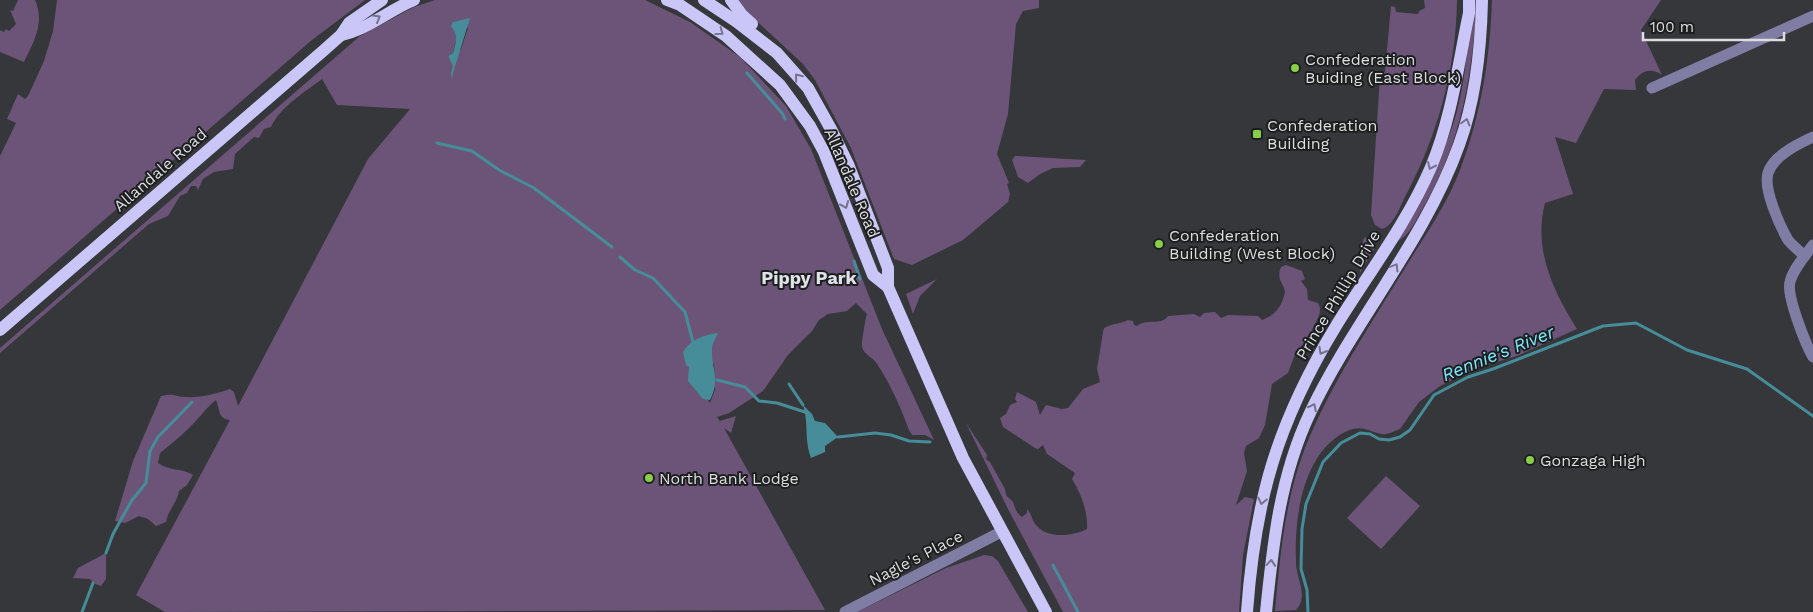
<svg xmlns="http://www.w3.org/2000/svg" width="1813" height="612" font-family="'Work Sans',sans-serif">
<rect width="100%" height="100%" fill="#35373b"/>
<g fill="#6b5478" fill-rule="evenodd">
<path d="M18,0H35C45,22 34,42 24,62L0,52V30L4,32L6,29L9,31L16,24L10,10L13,11Z"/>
<polygon points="57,0 365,0 312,40 0,310 0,156 16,123 7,119 18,94 25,99 28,96 44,61 53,31"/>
<path d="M435,0H645L690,22L740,57L786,106L811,149L882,329L934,440L925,435H912L909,430C901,408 890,383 877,364C873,357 864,355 862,347C861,345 866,315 867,314L856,303L847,311L828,314L819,320L812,331L788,355L763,391L729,413L717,417L720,421L736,416L731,433L724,428L825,610L165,612L136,595L230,420C218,419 220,410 216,400C206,408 200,417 191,426C181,436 171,444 160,453L158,463C169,471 182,468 193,475L187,485L179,491C176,505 169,508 166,522L156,526L148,519L139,516L125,523L115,521L133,461L161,396C174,393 174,396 185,397C201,398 215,394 230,389L234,392L238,406L368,159L410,109L337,105L322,79C305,92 280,107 271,127L264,129L259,138L254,137L235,154L233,169L214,172L203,179L198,190L196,186H191L187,193L180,196L168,216L149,224L0,353V348L360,36L414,7ZM461,21L468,28L461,49L451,61L448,56L453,53L456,39L453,22ZM714,363L715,390L710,403L702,390Z"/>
<polygon points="737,0 1039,0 1039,8 1023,11 1016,24 1008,114 997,154 1009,183 1007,184 1010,194 1008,202 963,240 912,265 894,259 851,148 815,80 803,64 746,11"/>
<path d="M1424,0H1457C1456,71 1437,137 1404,199C1399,209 1393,226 1382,229L1375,225L1371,215L1380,76L1381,71L1385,72L1391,6L1395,7L1396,12L1418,14L1419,11L1425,8Z"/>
<path d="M1471,0H1477C1472,76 1462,141 1423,208C1416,220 1410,235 1398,241C1413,209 1431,178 1445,146C1465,100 1468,49 1471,0Z"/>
<path d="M1492,0H1661L1641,30L1662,75C1651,68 1643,70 1635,80L1636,90L1604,89L1576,143L1555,137L1573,194L1545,203C1533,249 1553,291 1577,329L1517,356L1479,367L1440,386L1419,402L1400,429C1394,431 1388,435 1382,434C1366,431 1362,424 1345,432C1302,454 1294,519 1296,562C1296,578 1309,596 1296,610L1275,611C1280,556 1285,500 1305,448C1332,381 1373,321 1410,260C1428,231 1448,202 1460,170C1481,115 1490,59 1492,0Z"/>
<polygon points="1015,156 1086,160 1080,167 1053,168 1040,174 1028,183 1018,177 1012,160"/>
<polygon points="1365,237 1376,246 1360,273 1363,240"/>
<path d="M1286,265L1302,271L1305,279L1301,281L1307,289L1308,300L1318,303C1325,315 1311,324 1311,336L1296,352L1288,373L1272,384L1265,425L1259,438L1246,446L1244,453L1247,471L1236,505L1245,497L1254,499L1243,555L1239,612H1063L1008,509L966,423L987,455L986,459L990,462L1005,489L1006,495L1013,502C1015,508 1016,513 1022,517L1027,513V509C1032,514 1032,522 1037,526C1048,539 1074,536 1087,529C1088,511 1081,494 1072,479L1075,473L1047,454L1043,445L1038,449L1035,448L1003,427L1000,418L1006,414L1010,405L1017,402L1015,399L1017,392L1036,402L1040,415L1046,405L1062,409L1068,408L1083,389L1100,382L1097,369L1103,332L1104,328C1113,323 1121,324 1128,320L1133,321L1134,325L1137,326C1146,318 1161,326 1168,316L1194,314L1200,317L1204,313L1215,312L1221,318L1228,315L1258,316L1262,320C1276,315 1282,306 1285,292C1283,281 1276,280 1281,267Z"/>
<polygon points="937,279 920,296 913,314 906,294"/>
<polygon points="1386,476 1420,506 1381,549 1347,518"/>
<polygon points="106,553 106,579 101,586 93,583 90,579 73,578 78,568"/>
<polygon points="984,555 992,556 998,561 1028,612 857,612 946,568"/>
</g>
<g fill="#468d99">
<path d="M470,18L453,73L452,79L451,73L453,66L448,56L453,53C456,43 458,35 451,26L453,22Z"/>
<path d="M718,333C716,338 712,344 712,348C711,369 721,379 710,400L703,399L688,381L689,367L686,365L683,352C691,339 704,335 718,333Z"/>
<path d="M803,405L812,414L815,421L825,423L838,437L825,446V452L811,458C804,438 809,425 803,405Z"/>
</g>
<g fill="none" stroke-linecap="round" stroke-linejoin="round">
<g stroke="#468d99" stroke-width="3">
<polyline points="747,73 782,113 785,119"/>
<polyline points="437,143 472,151 499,170 534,188 612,247"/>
<polyline points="620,257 635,270 653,278 685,312 693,342"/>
<polyline points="854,261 860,279"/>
<polyline points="717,380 745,387 759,401 777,403 805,412"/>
<polyline points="789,384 803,405"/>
<polyline points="838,437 875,433 891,435 909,441 930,442"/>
<polyline points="106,553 113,534 132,500 146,483 150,451 158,437 192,402"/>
<polyline points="1053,565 1078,612"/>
<polyline points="82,612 93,583"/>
<polyline points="1308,612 1307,590 1301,569 1302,529 1306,504 1323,462 1341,443 1360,433 1370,434 1379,439 1389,440 1400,437 1410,430 1434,395 1468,377 1493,369 1603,326 1636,323 1687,350 1747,369 1813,416"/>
</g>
<g stroke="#807da5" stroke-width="11">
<polyline points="1652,88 1813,16"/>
<path d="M1813,245C1805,256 1793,269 1790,282C1786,295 1806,345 1813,357"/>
<path d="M1805,256C1799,251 1793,246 1788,240C1780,226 1763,189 1768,173C1773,156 1798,144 1813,137"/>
<polyline points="845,612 1001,532"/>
</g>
<g stroke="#cac7f8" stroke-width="12">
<polyline points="667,0 680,5 726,36 780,85 810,126 824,152 873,275 888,287"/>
<polyline points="704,0 737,22 777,53 808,88 832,131 848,164 888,268 888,287 963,458 1046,612"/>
<polyline points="731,0 742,15 752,24"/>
<path d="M341,35C367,30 389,10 414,0"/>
<polyline points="0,330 323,51 341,35 349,23 382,0"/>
<path d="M1247,612C1255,500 1277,423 1336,326C1368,274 1407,223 1431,167C1452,117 1458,65 1469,13V0"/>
<path d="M1266,612C1273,543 1280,476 1310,413C1353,322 1425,240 1459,145C1476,99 1481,49 1482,0"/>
</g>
</g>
<defs><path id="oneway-chevron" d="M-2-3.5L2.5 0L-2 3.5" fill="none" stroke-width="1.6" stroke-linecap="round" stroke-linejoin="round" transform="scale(1.25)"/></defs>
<g stroke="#74728c">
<use href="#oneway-chevron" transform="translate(377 18) rotate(-30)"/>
<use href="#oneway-chevron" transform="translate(720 32) rotate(36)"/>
<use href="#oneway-chevron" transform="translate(798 77) rotate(-129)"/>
<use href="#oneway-chevron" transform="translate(1466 122) rotate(-75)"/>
<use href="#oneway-chevron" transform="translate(1431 166) rotate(114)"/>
<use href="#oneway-chevron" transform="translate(845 205) rotate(68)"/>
<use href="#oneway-chevron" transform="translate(1395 267) rotate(-59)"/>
<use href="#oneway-chevron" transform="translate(1322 351) rotate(120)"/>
<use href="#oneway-chevron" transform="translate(1313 407) rotate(-63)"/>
<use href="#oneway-chevron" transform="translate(1262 501) rotate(102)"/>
<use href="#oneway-chevron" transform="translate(1271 563) rotate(-85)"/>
</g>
<g fill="#89ce48" stroke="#1d1e20" stroke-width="2">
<circle cx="1295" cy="68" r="5"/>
<rect x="1252" y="129" width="10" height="10" rx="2.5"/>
<circle cx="1159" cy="244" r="5"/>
<circle cx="1530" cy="460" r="5"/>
<circle cx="649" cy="478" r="5"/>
</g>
<g text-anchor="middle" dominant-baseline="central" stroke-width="4" stroke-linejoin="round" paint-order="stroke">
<g font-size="16" fill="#dbdddf" stroke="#1d1e20" text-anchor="start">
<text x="1305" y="59">Confederation<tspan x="1305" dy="18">Buiding (East Block)</tspan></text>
<text x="1267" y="125">Confederation<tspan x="1267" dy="18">Building</tspan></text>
<text x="1169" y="235">Confederation<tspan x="1169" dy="18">Building (West Block)</tspan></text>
<text x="1540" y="460">Gonzaga High</text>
<text x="659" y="478">North Bank Lodge</text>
</g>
<g font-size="16" fill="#dbdddf" stroke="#1d1e20">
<text transform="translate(160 170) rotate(-41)">Allandale Road</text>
<text transform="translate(852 183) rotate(67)">Allandale Road</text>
<text transform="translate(1338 295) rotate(-59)">Prince Phillip Drive</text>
<text transform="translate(916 558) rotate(-27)">Nagle's Place</text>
</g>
<g font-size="18" font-weight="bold" fill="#dfe2e6" stroke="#1d1e20">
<text x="809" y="277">Pippy Park</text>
</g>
<g font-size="18" font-style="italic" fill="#7deafc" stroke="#1d1e20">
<text transform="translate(1498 353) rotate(-22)">Rennie's River</text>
</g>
</g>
<path d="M1643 32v8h141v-8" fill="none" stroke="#dbdddf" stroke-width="2.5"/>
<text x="1650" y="32" font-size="15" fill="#dbdddf" stroke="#1d1e20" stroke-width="4" paint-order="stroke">100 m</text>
</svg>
